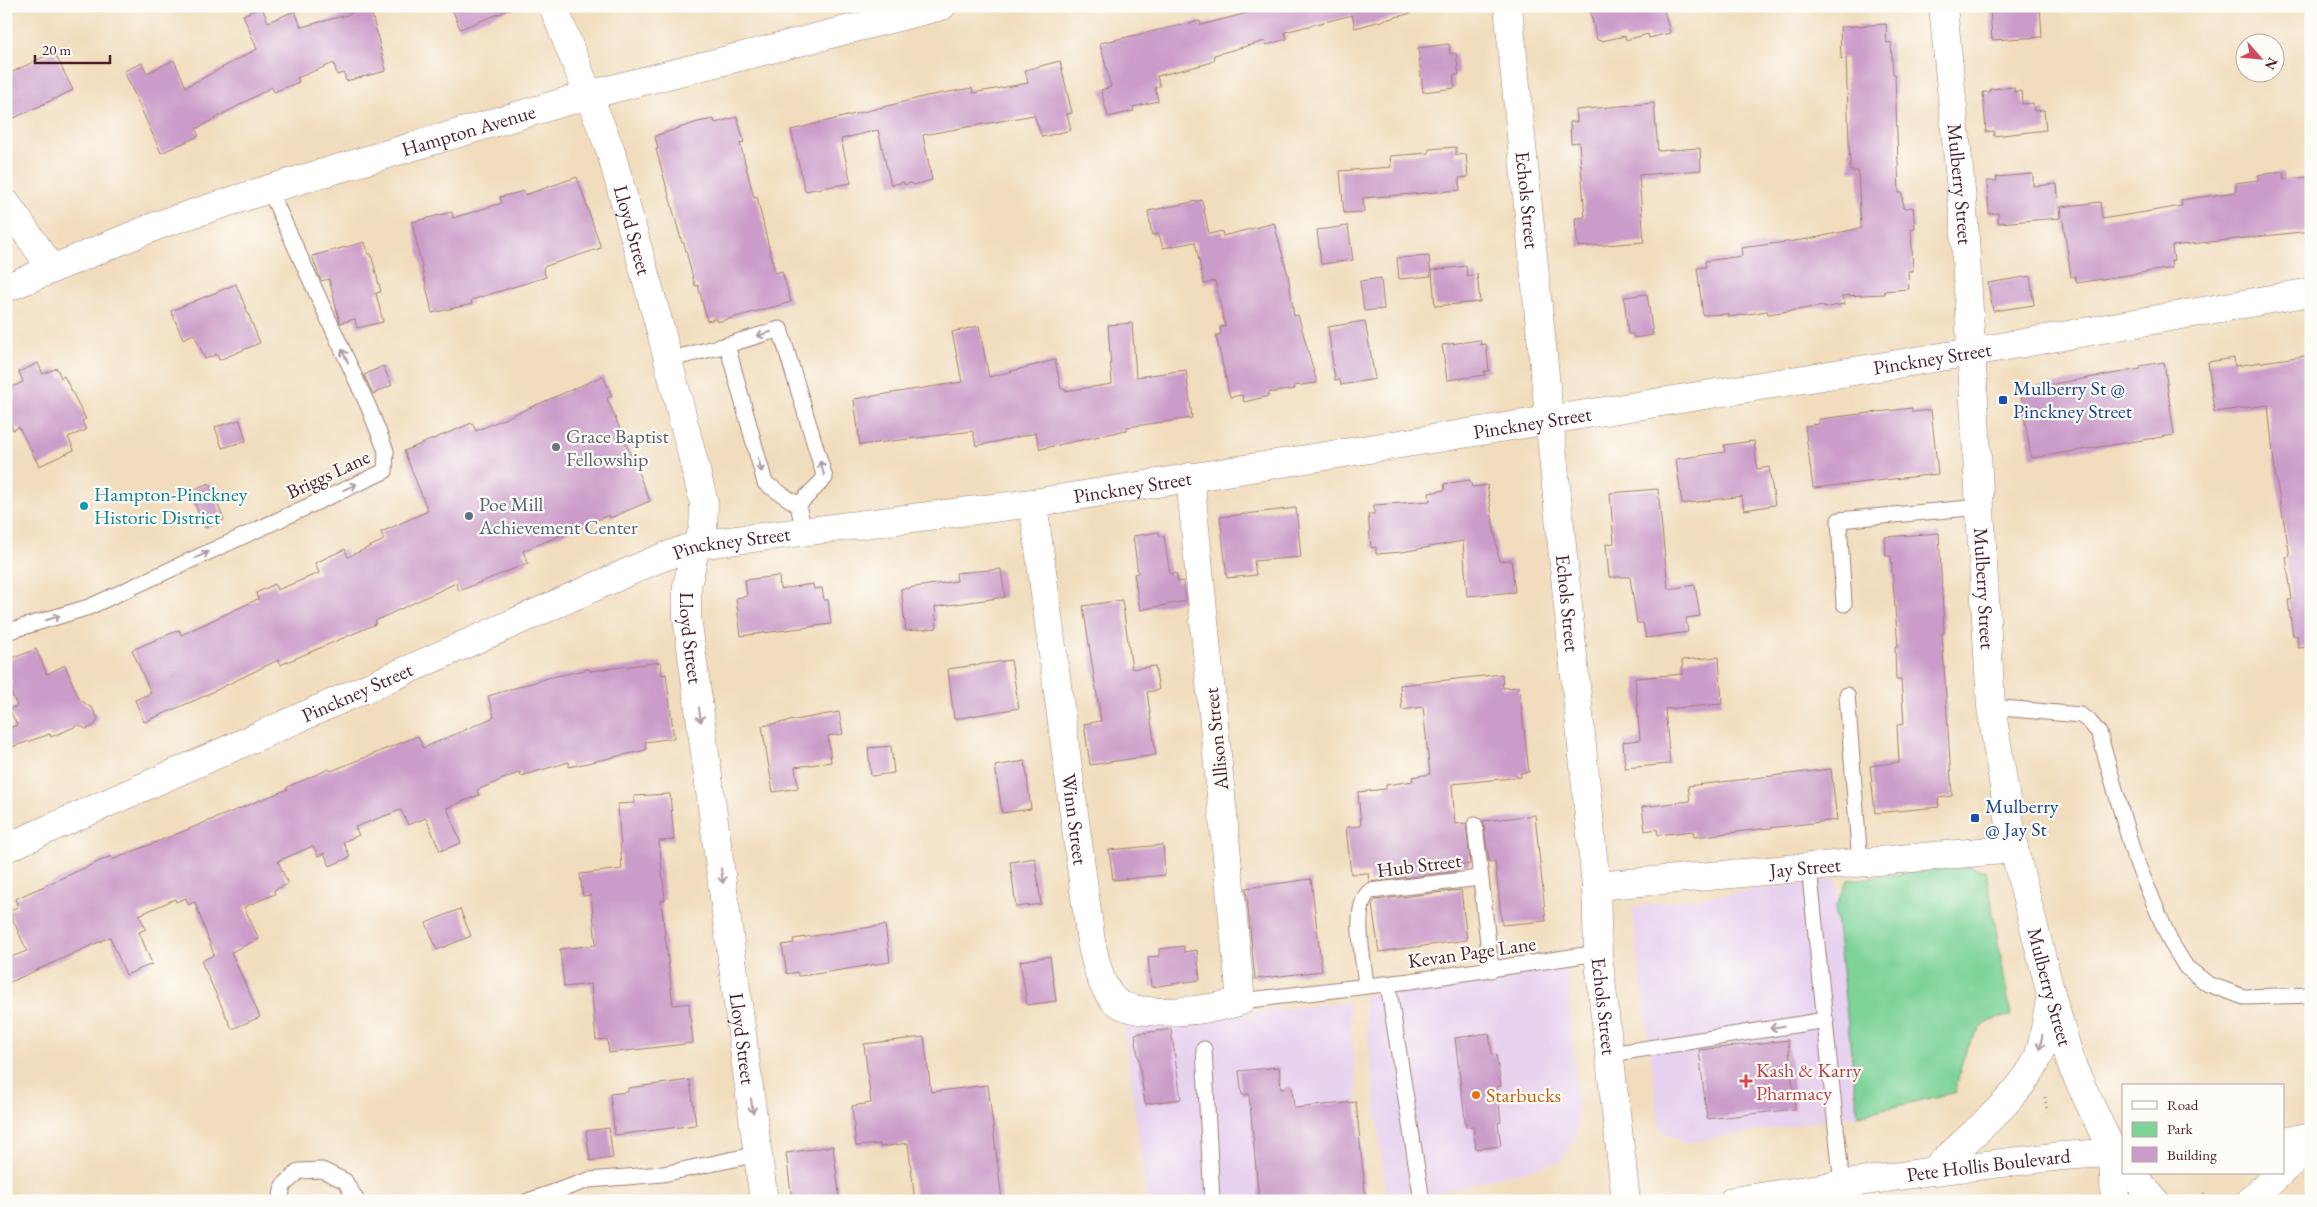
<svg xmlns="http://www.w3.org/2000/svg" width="2317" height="1207" font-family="'EB Garamond',serif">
<rect width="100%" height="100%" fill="#fdfcf7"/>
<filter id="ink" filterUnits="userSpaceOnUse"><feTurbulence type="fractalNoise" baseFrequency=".02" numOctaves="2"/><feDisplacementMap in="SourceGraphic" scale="10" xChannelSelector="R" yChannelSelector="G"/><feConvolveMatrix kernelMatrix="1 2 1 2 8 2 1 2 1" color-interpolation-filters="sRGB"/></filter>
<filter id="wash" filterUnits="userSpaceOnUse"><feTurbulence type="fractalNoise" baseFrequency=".0096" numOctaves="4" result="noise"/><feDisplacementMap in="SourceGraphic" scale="20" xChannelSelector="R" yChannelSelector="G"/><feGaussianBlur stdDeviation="1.12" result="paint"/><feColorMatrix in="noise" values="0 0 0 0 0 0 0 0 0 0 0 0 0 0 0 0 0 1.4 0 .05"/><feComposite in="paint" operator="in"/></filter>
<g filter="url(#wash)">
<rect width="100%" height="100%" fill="#f1ddbd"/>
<g fill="#e7d2ef">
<polygon points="1837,879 1858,1115 1684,1143 1660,1130 1632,907"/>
<polygon points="1567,966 1579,1130 1562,1161 1405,1201 1387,1201 1363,996"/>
<polygon points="1349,1002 1366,1201 1147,1201 1124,1027"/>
</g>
<path fill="#7dd398" stroke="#647962" d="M1966,866L1986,871L2011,1016C2005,1017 1997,1017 1992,1020C1966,1034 1960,1067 1956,1092L1858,1115L1835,908L1848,880Z"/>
<g id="blocks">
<g fill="#cb9cc9">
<polygon points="363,6 370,6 386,71 346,81 344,73 337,75 334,63 297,78 299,82 274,92 272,87 196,129 199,136 161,153 124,71 142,63 147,73 174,60 186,87 257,49 243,15 262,7 268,22 295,11 301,27 351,14 349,10"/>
<polygon points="451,6 513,6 514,8 460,29"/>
<polygon points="1254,6 1410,6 1411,13 1355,28 1352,15 1285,32 1287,39 1266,45 1265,41 1214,55 1215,60 1206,64 1157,76 1160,86 1155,87 1158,101 1133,107 1134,111 1108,117 1101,90 1111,87 1100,43 1200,21 1201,25 1255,11"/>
<polygon points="1589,6 1663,6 1670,33 1649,38 1648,34 1626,40 1625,36 1602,41 1597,40"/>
<polygon points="2040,6 2042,37 1992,40 1990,7"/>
<polygon points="1886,24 1887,43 1891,42 1893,74 1895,74 1899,193 1902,193 1903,208 1913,207 1915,228 1911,229 1913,271 1908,271 1909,289 1884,291 1885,294 1842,296 1844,304 1824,308 1824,306 1768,314 1767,311 1729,317 1729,314 1703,315 1697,268 1706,267 1705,261 1742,256 1741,248 1809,239 1861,228 1858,171 1850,171 1846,58 1841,59 1840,27"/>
<polygon points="1449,44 1450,54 1456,53 1459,75 1453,75 1455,88 1423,92 1418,48"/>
<polygon points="54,52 73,90 6,122 6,75"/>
<polygon points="1060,61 1072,113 1067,114 1071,130 1042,137 1034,115 923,135 932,180 913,185 912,183 904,185 904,182 891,185 878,130 841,139 851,183 805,191 791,130 927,96 972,88 973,93 1028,83 1025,70"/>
<polygon points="2014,87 2014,92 2021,91 2022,104 2033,103 2034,111 2044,110 2046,130 1994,136 1994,131 1986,132 1983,92 1990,92 1990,89"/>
<polygon points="1654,103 1658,151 1700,148 1701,170 1639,175 1644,242 1578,247 1575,218 1585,217 1579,142 1571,143 1570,122 1577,122 1576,110"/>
<polygon points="737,117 744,142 740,143 754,198 757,197 775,273 782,271 791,302 717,322 716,319 707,321 698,285 695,286 684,243 682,243 656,149 658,149 655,136 698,122 714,119 715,123"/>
<polygon points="1456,147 1456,155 1466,154 1468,177 1459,178 1460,190 1363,198 1364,212 1344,213 1340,171 1391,167 1390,156 1429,153 1429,149"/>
<polygon points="2283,172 2284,179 2311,177 2311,231 2172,246 2174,260 2171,261 2172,268 2077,283 2075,276 2071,277 2061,207 2100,202 2102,219 2182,206 2181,200 2236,192 2236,183 2258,180 2258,175"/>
<polygon points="2033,174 2033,186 2057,184 2060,218 1998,223 1998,213 1989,214 1987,181 1997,181 1996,177"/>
<polygon points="577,177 601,248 546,266 543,268 546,277 471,300 472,304 432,313 412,222 452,212 453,218 502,203 500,197 524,191 525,195"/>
<polygon points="1202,200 1209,234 1222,231 1223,236 1274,223 1288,275 1294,316 1298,315 1317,383 1294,386 1295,389 1268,393 1269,396 1244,402 1242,395 1230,397 1216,335 1221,334 1220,327 1225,326 1215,281 1204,284 1195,242 1163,248 1159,234 1152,235 1148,211"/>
<polygon points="1348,226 1353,260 1321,264 1317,230"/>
<polygon points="365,242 368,254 371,254 381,292 376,293 383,322 357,328 355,319 340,323 329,279 321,281 312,256"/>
<polygon points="1429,256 1431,276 1399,279 1397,258"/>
<polygon points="1466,266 1467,276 1477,274 1480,302 1435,306 1432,270"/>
<polygon points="2030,276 2034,305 1993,311 1988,283"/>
<polygon points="1381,278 1384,309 1364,311 1360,281"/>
<polygon points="236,284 260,343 219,360 217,354 205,359 194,334 183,339 171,311"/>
<polygon points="1647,294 1653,335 1634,338 1633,334 1628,334 1624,297"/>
<polygon points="1365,321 1375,379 1341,385 1340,380 1335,380 1328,327"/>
<polygon points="1132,323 1136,377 1186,370 1192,418 1127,427 1127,430 1040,449 1036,433 976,446 973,431 860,445 854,399 962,382 952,332 979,326 989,377 1055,360 1061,389 1065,389 1065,391 1112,384 1108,325"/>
<polygon points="1480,340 1481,345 1486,344 1489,371 1484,371 1485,375 1447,380 1442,345"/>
<polygon points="2311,355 2311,647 2298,648 2297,635 2293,636 2288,600 2292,600 2286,557 2290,556 2275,473 2268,405 2214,412 2208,362 2234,358 2235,366"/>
<polygon points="2164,362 2174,435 2031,458 2021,395 2036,393 2036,387 2141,369 2140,366"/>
<polygon points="38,363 43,374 57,368 61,378 64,376 86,419 82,421 86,430 68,437 74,450 39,466 19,427 13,430 6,416 6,390 23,382 19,372"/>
<polygon points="383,366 392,385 373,394 364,375"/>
<polygon points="603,376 612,396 607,398 650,501 610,518 609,515 523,551 528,563 459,591 456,583 375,621 376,624 280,665 278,660 198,699 144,722 135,700 151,693 132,650 179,630 181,635 258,599 256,593 275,584 277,590 319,573 315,563 345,549 348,557 384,540 381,532 428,511 404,451 472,423 476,431"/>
<polygon points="1912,408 1912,412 1931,410 1938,474 1813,488 1805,426 1819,424 1819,419"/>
<polygon points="240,420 246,441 222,448 215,427"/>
<polygon points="1754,441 1757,469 1769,467 1775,505 1744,510 1742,496 1682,504 1676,459 1725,452 1724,445"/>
<polygon points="1470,480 1472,487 1487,485 1499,561 1511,560 1515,592 1467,596 1463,541 1402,552 1376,554 1376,547 1371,548 1368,514 1374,514 1374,505 1430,501 1429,493 1445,490 1444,484"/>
<polygon points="209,483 224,520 205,528 189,491"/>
<polygon points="1658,489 1668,589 1695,585 1700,616 1686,618 1688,632 1646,638 1643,623 1637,623 1630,577 1609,577 1606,544 1614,543 1610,493"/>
<polygon points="1296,508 1301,557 1254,561 1256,575 1227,578 1220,517"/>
<polygon points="1159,532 1160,537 1164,536 1170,574 1176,573 1178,582 1183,581 1186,601 1140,610 1134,574 1138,573 1133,536"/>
<polygon points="1939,533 1944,633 1942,633 1952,796 1938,798 1939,807 1875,813 1870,766 1899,762 1897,725 1904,724 1901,680 1896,680 1895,646 1898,646 1891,556 1886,556 1885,537"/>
<polygon points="1001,569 1005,597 935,607 937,628 906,631 901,589 957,581 956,573"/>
<polygon points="779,576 780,589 813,584 814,589 822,588 824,600 828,600 831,624 741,636 736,598 747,596 745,580"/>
<polygon points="1122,600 1132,669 1155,666 1159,690 1147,692 1156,755 1090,765 1084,724 1101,721 1083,606"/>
<polygon points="36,649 47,674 65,665 79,699 93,709 98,719 94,726 86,729 79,725 51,737 50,734 6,749 6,730 17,725 9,709 17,706 8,686 13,684 6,669 6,661"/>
<polygon points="1719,657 1722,704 1665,709 1670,764 1625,768 1623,742 1640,740 1635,678 1683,674 1682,660"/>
<polygon points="1011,660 1019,708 954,719 948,669"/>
<polygon points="661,662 662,675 666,674 674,738 645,742 646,750 569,767 569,762 521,776 520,772 477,790 479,795 447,808 461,843 440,851 426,818 408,825 401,810 355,827 359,835 343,842 350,857 330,866 324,853 318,856 313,846 278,861 288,884 274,890 275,894 244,907 259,939 231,952 260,1017 232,1029 201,961 214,955 195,902 188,905 186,898 176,902 175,899 139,915 146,929 139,932 152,964 126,975 110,937 6,984 6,959 27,951 9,911 18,907 15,899 111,856 112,860 288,789 287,787 329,769 331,771 418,736 423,748 465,730 494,717 488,696 548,678 589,669 590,671"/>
<polygon points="1502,674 1503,688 1519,687 1529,772 1520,773 1521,777 1452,784 1455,824 1466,823 1470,864 1457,865 1458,871 1369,882 1368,873 1351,874 1346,827 1361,826 1358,792 1386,789 1386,785 1413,781 1412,777 1430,774 1423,707 1402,710 1400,685"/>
<polygon points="839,712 843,734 828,736 831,762 795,767 798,788 773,792 762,726"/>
<polygon points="891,746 894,773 871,776 868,748"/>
<polygon points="1025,761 1031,809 1002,813 995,766"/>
<polygon points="1831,769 1837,820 1694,837 1693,831 1658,835 1657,829 1645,831 1642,807 1690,801 1688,786"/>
<polygon points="670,794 674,840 659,841 665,900 661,900 673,1005 689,1003 693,1043 609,1053 607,1039 596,1040 591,984 564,987 560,949 596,945 591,895 583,896 580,874 622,869 618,804 635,803 634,796"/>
<polygon points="1535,815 1546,921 1502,925 1495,861 1489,862 1483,821"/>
<polygon points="1163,845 1165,875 1113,880 1109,850"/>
<polygon points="1035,858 1041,904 1016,907 1010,862"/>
<polygon points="1311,879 1322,971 1255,979 1246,888"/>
<polygon points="1461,890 1467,940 1379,952 1372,905 1375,900"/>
<polygon points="460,909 471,936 437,950 426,923"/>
<polygon points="885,925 890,962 816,974 798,976 797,972 787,974 782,945 794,943 793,939"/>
<polygon points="1184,946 1184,952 1197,950 1200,980 1151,987 1148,957 1159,956 1159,949"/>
<polygon points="1050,956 1056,1001 1027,1005 1020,961"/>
<polygon points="1171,1029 1181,1099 1145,1104 1135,1034"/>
<polygon points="1489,1033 1492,1055 1496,1054 1501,1086 1497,1087 1501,1122 1498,1123 1501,1146 1476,1149 1473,1126 1466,1127 1455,1038"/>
<polygon points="924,1037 931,1092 988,1085 1002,1201 949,1201 949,1198 915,1201 908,1143 880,1147 880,1144 856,1146 852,1106 871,1103 864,1044"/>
<polygon points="1788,1040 1795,1109 1707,1119 1699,1050"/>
<polygon points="1279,1067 1281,1089 1292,1087 1294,1108 1356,1102 1366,1201 1259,1201 1249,1094 1242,1095 1239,1071"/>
<polygon points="690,1080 696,1125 615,1135 610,1094 628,1092 628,1088"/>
<polygon points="609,1128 613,1158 590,1161 586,1131"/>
<polygon points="833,1146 840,1201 792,1201 786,1153"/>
</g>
</g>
</g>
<g filter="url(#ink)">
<use href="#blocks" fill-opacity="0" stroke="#9e7e74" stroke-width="1"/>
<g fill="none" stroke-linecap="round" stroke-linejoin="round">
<defs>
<g id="lane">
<polyline points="667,360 727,345"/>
<polyline points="798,505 825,478 780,329 727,345 765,483 798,505 804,532"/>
<polyline points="1844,604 1839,520 1980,507"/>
<polyline points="6,632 89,607 385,471 386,451 369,408 269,189"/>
<polyline points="1847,695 1860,863"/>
<polyline points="1991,707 2080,715 2089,721 2099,733 2134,856 2170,941 2186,967 2208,984 2244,997 2311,995"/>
<polyline points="1475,825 1491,970"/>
<polyline points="1809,867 1842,1185"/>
<polyline points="1388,984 1422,1201"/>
<path d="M1366,985C1364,962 1351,906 1370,891L1480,878"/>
<polyline points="1241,1001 1410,981 1598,953"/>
<polyline points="1204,1049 1212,1201"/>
<polyline points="1611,1054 1826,1020"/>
<polyline points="280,1201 283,1186 299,1171 322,1170 345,1181 357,1201"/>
<polyline points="528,1201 589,1180 663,1174 758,1154"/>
</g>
<g id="street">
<path id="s1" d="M553,6L610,149L660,328L704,503L703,531L696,545L687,586V617L764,1201"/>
<path id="s2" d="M1508,6L1596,886L1598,953L1626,1201"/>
<path id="s3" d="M1943,6L1964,221L1991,707L2014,849L2051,994L2072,1066L2113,1153"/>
<polyline points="6,203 52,269"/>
<path id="s4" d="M6,288L161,224L269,189L588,95L942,6"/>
<path id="s5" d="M1033,503L1091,942C1096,962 1099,983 1113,999C1133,1021 1215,1010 1241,1001L1190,477"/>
<path id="s6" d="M6,848L653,561L696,545L1033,503L1972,352L2311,292"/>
<path id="s7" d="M1596,886L2014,849"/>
</g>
<g id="secondary">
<polyline points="2283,1140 2311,1138"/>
<polyline points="2113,1153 2115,1201"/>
<polyline points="2283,1170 2311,1145"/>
<path d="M1933,1171C1964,1141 2024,1094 2039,1055C2045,1036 2047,1014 2051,994"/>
<polyline points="2131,1173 2155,1201"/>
<path id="s8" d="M1733,1201L1933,1171L2062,1156L2123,1152"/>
<polyline points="2250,1201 2280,1173"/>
</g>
</defs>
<use href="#lane" stroke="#9e7e74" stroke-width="17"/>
<use href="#street" stroke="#9e7e74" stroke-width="29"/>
<use href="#secondary" stroke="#9e7e74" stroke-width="29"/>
<g stroke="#9e7e74" stroke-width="3" stroke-dasharray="1 4" stroke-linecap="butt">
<polyline points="2045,1097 2047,1112"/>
<polyline points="2204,1193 2206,1201"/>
</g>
<use href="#lane" stroke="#fff" stroke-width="15"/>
<use href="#street" stroke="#fff" stroke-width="28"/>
<use href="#secondary" stroke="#fff" stroke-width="28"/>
</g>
<defs><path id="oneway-shaft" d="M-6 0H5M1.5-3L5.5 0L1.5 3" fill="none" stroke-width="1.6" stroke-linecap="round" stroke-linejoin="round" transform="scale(1.25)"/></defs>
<g stroke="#ae9aa0">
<use href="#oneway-shaft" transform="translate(764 334) rotate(163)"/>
<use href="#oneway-shaft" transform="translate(345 356) rotate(-114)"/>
<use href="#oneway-shaft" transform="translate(760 465) rotate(75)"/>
<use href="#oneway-shaft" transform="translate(822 468) rotate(-107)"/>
<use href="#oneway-shaft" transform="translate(350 487) rotate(-25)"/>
<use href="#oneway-shaft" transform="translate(202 555) rotate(-25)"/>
<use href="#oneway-shaft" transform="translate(53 618) rotate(-17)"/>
<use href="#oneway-shaft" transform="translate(700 715) rotate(82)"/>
<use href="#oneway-shaft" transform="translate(722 876) rotate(82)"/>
<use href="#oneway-shaft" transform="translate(1777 1027) rotate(171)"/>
<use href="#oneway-shaft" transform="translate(2041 1042) rotate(101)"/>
<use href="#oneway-shaft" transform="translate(752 1106) rotate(82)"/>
</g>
</g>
<g fill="#1a4fb4" stroke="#fdfcf7" stroke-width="2">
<rect x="1998" y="395" width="10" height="10" rx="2.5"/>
<rect x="1970" y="813" width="10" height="10" rx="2.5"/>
</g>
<circle fill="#6b7280" stroke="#fdfcf7" stroke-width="2" cx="556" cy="447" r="5"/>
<circle fill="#0f9aa8" stroke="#fdfcf7" stroke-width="2" cx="84" cy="506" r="5"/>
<circle fill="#5c6f8a" stroke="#fdfcf7" stroke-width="2" cx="469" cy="516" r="5"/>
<path fill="#e0444e" stroke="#fdfcf7" stroke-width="2" d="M1743.5 1073.5h5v5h5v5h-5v5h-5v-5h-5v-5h5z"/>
<circle fill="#e8710a" stroke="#fdfcf7" stroke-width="2" cx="1476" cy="1095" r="5"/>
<g text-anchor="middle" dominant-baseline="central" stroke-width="4.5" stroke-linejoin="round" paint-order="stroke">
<g font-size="20" fill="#4a1f2b" stroke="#fdfcf7">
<text stroke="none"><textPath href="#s4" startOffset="489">Hampton Avenue</textPath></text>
<text stroke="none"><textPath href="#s3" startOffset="179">Mulberry Street</textPath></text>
<text stroke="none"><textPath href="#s2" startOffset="195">Echols Street</textPath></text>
<text stroke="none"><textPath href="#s1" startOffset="238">Lloyd Street</textPath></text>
<text stroke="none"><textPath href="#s6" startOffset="2004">Pinckney Street</textPath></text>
<text stroke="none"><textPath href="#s6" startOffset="1599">Pinckney Street</textPath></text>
<text transform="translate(328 474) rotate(-25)">Briggs Lane</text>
<text stroke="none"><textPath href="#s6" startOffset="1194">Pinckney Street</textPath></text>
<text stroke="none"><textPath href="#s6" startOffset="789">Pinckney Street</textPath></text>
<text stroke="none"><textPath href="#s3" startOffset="584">Mulberry Street</textPath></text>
<text stroke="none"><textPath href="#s2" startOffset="600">Echols Street</textPath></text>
<text stroke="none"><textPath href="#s1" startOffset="658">Lloyd Street</textPath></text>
<text stroke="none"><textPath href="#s6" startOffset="384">Pinckney Street</textPath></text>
<text transform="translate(1216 739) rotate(-96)">Allison Street</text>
<text stroke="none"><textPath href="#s5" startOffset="319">Winn Street</textPath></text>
<text transform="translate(1419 865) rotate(-7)">Hub Street</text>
<text stroke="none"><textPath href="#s7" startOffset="210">Jay Street</textPath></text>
<text transform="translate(1472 952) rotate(-8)">Kevan Page Lane</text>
<text stroke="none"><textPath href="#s3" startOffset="989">Mulberry Street</textPath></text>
<text stroke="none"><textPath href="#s2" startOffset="1005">Echols Street</textPath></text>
<text stroke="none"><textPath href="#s1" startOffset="1062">Lloyd Street</textPath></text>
<text stroke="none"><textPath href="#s8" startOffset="258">Pete Hollis Boulevard</textPath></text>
</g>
<g font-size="20" fill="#164399" stroke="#fdfcf7" text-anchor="start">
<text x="2013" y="388">Mulberry St @<tspan x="2013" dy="23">Pinckney Street</tspan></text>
<text x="1985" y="806">Mulberry<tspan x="1985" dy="23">@ Jay St</tspan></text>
</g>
<g font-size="20" fill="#5b616d" stroke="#fdfcf7" text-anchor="start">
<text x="566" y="436">Grace Baptist<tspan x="566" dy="23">Fellowship</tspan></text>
</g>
<g font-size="20" fill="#0d838f" stroke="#fdfcf7" text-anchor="start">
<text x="94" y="494">Hampton-Pinckney<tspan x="94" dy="23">Historic District</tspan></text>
</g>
<g font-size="20" fill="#4e5e75" stroke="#fdfcf7" text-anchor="start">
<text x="479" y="504">Poe Mill<tspan x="479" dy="23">Achievement Center</tspan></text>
</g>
<g font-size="20" fill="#be3a42" stroke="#fdfcf7" text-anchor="start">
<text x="1756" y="1070">Kash &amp; Karry<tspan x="1756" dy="23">Pharmacy</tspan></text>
</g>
<g font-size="20" fill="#c56008" stroke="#fdfcf7" text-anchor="start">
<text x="1486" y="1095">Starbucks</text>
</g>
</g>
<rect width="2317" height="1207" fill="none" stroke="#fdfcf7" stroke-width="25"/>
<rect x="2122" y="1084" width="162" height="90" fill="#fdfcf7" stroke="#b5a4a5"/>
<rect x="2132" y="1101" width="25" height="8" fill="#ffffff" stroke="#b5a4a5"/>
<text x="2167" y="1110" font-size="15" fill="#4a1f2b">Road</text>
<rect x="2132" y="1122" width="25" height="15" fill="#7dd398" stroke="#b5a4a5"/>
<text x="2167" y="1134" font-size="15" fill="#4a1f2b">Park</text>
<rect x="2132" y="1147" width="25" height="15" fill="#cb9cc9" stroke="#b5a4a5"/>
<text x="2167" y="1160" font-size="15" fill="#4a1f2b">Building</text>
<g transform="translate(2260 58) rotate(117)"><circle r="24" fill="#fdfcf7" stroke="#b5a4a5"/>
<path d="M0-4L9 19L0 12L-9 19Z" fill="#d1495b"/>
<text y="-8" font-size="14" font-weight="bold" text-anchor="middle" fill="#4a1f2b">N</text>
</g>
<path d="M35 55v8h75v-8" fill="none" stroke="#4a1f2b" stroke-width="2.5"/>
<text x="42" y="55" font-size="15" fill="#4a1f2b" stroke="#fdfcf7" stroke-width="4" paint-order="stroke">20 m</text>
</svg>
